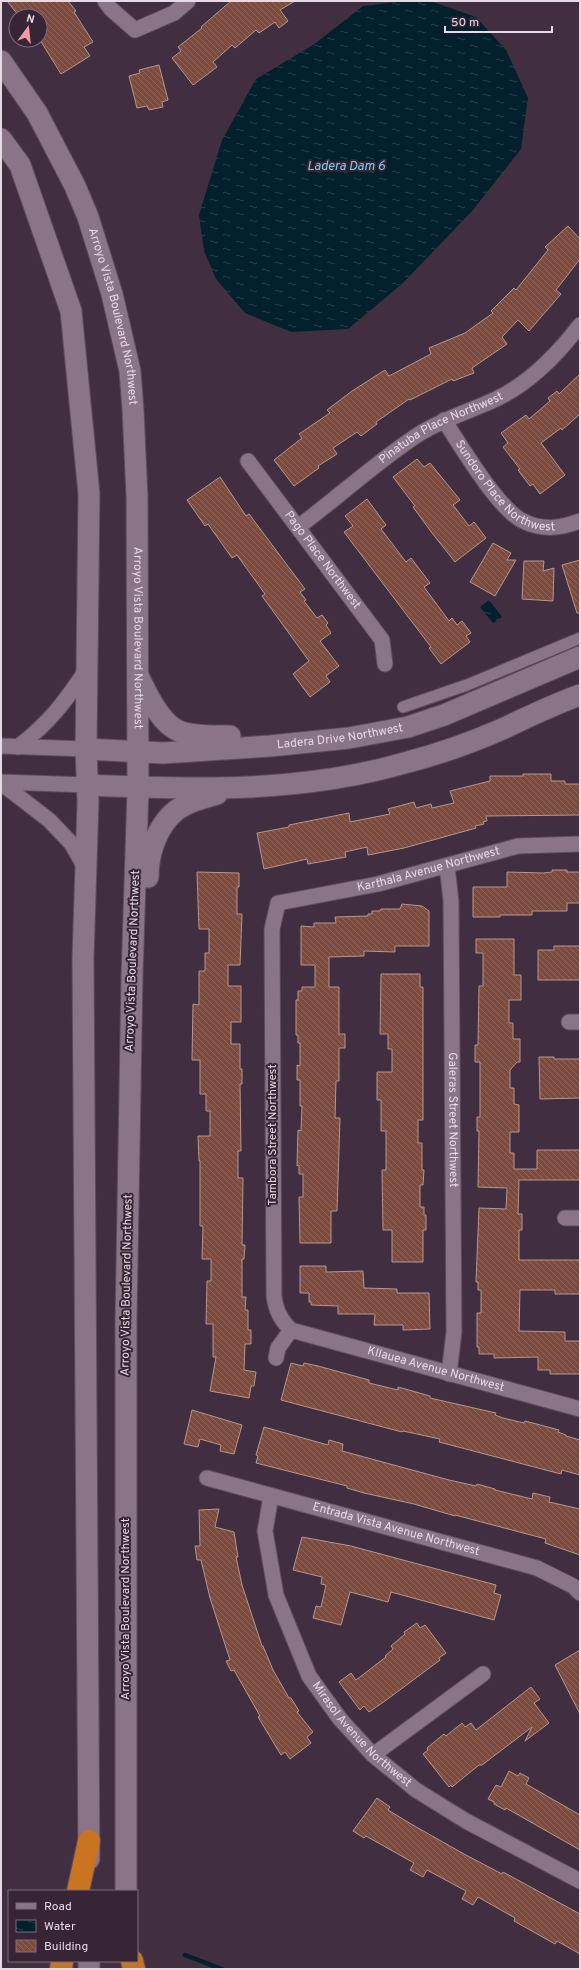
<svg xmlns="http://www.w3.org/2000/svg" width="581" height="1970" font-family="Overpass,sans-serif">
<defs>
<pattern id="water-ripples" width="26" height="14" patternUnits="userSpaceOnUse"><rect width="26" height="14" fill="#03202d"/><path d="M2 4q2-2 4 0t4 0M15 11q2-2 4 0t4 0" fill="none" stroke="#28404b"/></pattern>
<pattern id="building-back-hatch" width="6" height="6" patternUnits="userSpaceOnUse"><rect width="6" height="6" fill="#7c4b3e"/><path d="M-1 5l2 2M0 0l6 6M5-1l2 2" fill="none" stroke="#8f645a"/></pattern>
</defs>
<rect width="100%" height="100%" fill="#412e40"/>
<g fill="url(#water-ripples)">
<polygon points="406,1 430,1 476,17 506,50 528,98 521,149 472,211 403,283 348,329 291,332 245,313 216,279 204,251 199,215 222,140 256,79 313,45 363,6"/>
<polygon points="489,600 502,617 493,623 480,607"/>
</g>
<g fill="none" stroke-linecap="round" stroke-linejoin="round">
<polyline stroke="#03202d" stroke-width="4.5" points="185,1955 222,1969"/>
</g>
<g fill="url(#building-back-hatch)" stroke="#b6978e">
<polygon points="7,1 68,1 76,11 74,12 93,42 84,47 90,56 61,74 40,40 40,16 19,16"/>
<polygon points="231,1 295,1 280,10 288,21 279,28 275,22 259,33 256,30 235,48 232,45 213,62 217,67 193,85 172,58 181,51 178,47 202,28 201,27"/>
<polygon points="159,65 168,100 162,102 163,107 149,110 147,106 137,108 129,76 140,73 139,70"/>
<polygon points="568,226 580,239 580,259 556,290 561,294 529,331 518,320 502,337 507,344 472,368 474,373 453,381 452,379 410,400 409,399 376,422 377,424 361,436 357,432 333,448 337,454 318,466 319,468 294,486 274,460 302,438 299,434 330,413 327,410 352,391 385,370 389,376 431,354 429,348 465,333 493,313 491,311 514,288 516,290 548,250 545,247"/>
<polygon points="580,374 580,414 562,430 561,428 541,443 565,475 540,494 533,484 530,486 518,470 520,469 503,447 508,443 501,433 526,415 529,419 550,401 548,398 557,391 559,394"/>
<polygon points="417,459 424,467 430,463 460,500 453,505 469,526 474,522 486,538 455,562 432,533 413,507 415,506 393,477"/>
<polygon points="220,477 246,516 249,514 305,589 300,592 306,600 304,601 317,618 322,615 328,623 326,625 331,633 320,641 339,666 326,676 330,682 310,697 293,674 309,661 262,596 265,594 237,555 232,558 208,524 205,526 187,500"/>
<polygon points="367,499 386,525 381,529 406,562 411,558 430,583 424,587 449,621 452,618 457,625 462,621 471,633 466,636 470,642 441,664 429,648 431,647 344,532 353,526 345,516"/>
<polygon points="493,543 511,553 507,560 516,560 495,596 470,582"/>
<polygon points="580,560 580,613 577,613 562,565"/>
<polygon points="524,561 544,561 543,571 554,568 553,601 522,599"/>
<polygon points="523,774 551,774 551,781 565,781 565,784 580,784 580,815 486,816 487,821 483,822 484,824 475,826 476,828 404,848 368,855 367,847 345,852 346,857 308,864 307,859 264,869 257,833 289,827 289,825 349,813 350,822 390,814 388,809 414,802 416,808 431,804 432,808 454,803 450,791 490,781 490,776 523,776"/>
<polygon points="552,870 567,870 567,872 580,872 580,903 567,903 567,911 532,911 532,915 500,915 500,917 473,917 473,887 507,887 507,872 543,873 552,872"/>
<polygon points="197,872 239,873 239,887 237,887 237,914 242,914 240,965 228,965 228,986 241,986 241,1022 231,1022 231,1044 240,1044 240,1069 242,1069 242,1084 240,1084 241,1151 238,1151 238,1178 243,1178 242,1245 245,1245 244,1259 242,1259 242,1297 246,1297 245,1310 248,1310 248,1330 251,1330 251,1344 245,1344 244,1370 256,1372 254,1386 251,1386 249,1398 210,1391 216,1357 213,1357 213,1324 206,1324 207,1281 211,1281 211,1259 202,1259 203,1226 200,1226 200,1161 199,1161 198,1136 210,1136 210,1111 206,1111 206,1094 200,1094 200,1060 192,1060 193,1004 199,1005 199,971 205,971 205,953 209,953 209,929 199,929"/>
<polygon points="402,904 422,906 429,911 429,946 395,946 395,952 364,951 364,956 329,957 329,987 339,987 339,1034 345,1034 345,1048 339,1048 339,1081 336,1081 335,1118 340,1118 337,1211 331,1211 331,1243 300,1243 299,1197 303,1197 303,1174 299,1174 299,1165 297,1166 298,1130 301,1131 302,1106 300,1106 300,1080 297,1080 297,1065 300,1066 300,1043 298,1043 298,1035 296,1035 296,1000 298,1000 298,991 302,991 302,987 315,987 315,965 301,965 301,926 314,927 314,923 336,923 335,917 368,916 368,914 372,914 372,911 380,911 381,909 400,909"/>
<polygon points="476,939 514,939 514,975 521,975 521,1000 509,1000 509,1023 513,1023 513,1039 520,1039 520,1062 517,1062 510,1070 510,1088 514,1088 514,1104 519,1105 519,1132 510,1132 510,1153 514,1153 514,1169 537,1169 537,1150 580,1150 580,1180 519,1180 518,1214 522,1214 522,1230 519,1230 519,1260 580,1260 580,1294 555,1294 555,1290 520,1290 519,1331 565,1332 565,1341 580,1341 580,1374 550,1374 550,1370 538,1370 538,1357 494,1358 494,1354 479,1354 479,1347 477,1347 477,1313 481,1313 481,1290 478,1290 478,1282 476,1282 479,1208 506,1209 507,1188 478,1187 479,1131 477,1131 477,1117 480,1117 480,1062 475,1062 475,1045 478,1045 479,986 483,986 483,953 476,953"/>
<polygon points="554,946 580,946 580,980 538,980 538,950 554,950"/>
<polygon points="381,974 420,974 420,987 423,987 423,1120 418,1120 418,1143 422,1143 422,1170 424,1170 423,1185 420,1185 420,1207 424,1207 424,1215 426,1215 426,1230 423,1230 423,1262 392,1262 392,1230 383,1230 382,1170 386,1170 386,1131 381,1131 381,1100 377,1100 377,1072 392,1072 392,1049 388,1049 388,1034 380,1034"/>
<polygon points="539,1057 554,1057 554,1059 580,1059 580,1098 540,1099"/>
<polygon points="300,1266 326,1266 326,1272 363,1271 364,1288 397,1289 397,1293 429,1293 430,1329 403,1330 403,1325 374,1325 375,1314 338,1314 338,1306 311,1305 311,1302 309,1302 309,1293 300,1293"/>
<polygon points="291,1363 303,1366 304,1363 318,1366 369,1380 369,1383 398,1390 398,1387 430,1396 430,1398 496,1413 495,1415 503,1418 524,1423 525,1421 559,1430 558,1432 566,1435 566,1436 580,1440 580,1475 562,1470 561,1474 439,1442 440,1439 403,1431 402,1432 281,1400"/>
<polygon points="192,1410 242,1425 234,1454 220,1451 221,1445 200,1439 198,1447 184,1444"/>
<polygon points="264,1427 328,1445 329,1440 343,1444 342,1451 449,1480 476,1486 477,1484 495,1489 495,1490 532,1499 533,1493 550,1497 549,1502 580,1509 580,1555 545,1543 546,1539 455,1515 455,1516 414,1504 364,1493 347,1488 347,1486 256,1463 258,1456 256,1455"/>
<polygon points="219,1509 215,1527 234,1532 238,1557 236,1557 242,1585 262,1646 263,1646 273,1670 289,1698 291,1698 299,1711 297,1712 313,1732 307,1737 311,1743 290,1759 285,1752 281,1755 258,1717 260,1716 234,1670 231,1671 226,1661 230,1660 210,1598 201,1560 197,1560 195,1546 200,1546 199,1510"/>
<polygon points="302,1537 351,1546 496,1585 494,1593 501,1595 494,1620 391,1592 388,1602 350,1592 341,1625 313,1618 316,1606 321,1607 326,1585 321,1584 322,1577 293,1570"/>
<polygon points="417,1623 420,1628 425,1625 446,1653 439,1658 440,1660 385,1701 369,1712 364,1706 360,1710 339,1682 351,1673 356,1680 386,1657 385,1656 393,1649 391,1646 405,1634 404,1632"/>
<polygon points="580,1650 580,1714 555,1665"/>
<polygon points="531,1687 540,1699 534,1703 549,1723 525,1741 532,1727 482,1765 479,1765 452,1787 451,1785 449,1787 423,1754 428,1750 427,1748 444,1734 446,1736 462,1723 465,1727 471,1723 476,1730"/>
<polygon points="509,1771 518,1776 520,1773 529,1778 526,1784 580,1815 580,1850 506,1808 505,1810 494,1804 494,1802 488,1799 496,1785 501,1787"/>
<polygon points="377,1798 390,1807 388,1810 411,1824 464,1854 502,1874 503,1872 580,1914 580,1954 557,1941 555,1944 539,1935 514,1921 515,1918 478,1897 473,1905 462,1899 466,1891 427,1870 423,1877 410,1870 414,1863 366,1836 364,1838 353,1831"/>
</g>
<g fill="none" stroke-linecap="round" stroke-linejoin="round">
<defs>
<polyline id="pedestrian" points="403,707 467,685 580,638"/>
<g id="minor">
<polyline points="105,1 111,9 135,30 174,13 188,1"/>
<path id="s1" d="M444,420C460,445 499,510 523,521C543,531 561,528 580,521"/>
<path id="s2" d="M248,461L382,640L385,664"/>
<path id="s3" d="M298,527C339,497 376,462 419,434C443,419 468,412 494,400C529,384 557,355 580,325"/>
<polyline points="1,746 86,749"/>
<path d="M18,747C51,721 64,703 87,669"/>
<polyline points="1,782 87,785"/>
<polyline points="1,783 49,820 71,843 86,869"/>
<path id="s4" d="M447,866L451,901L454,1332L449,1374"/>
<polyline points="569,1022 580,1022"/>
<polyline points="565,1218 580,1218"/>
<path id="s5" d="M291,1330L580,1409"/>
<path id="s6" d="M276,1358L278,1348L291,1330C281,1320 276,1311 274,1296L272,929L278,903L378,884L518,846L580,844"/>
<path id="s7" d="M207,1478L537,1568L573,1586L580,1593"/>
<path id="s8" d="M271,1496L265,1531L276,1595L309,1676L340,1719L373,1755L416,1790L466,1821L580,1881"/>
<polyline points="373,1755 483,1674"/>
</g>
<g id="secondary">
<path id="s9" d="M1,61L37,113L75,186L88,217L112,294L130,371L133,410L137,496L138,788L132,976L126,1320V1891"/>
<polyline points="1,139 20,165 71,311 89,494 86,749 88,802 83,958 89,1859"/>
<path d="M138,676C147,693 158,719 175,729C187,737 216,736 230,736"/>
<path id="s10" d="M86,749L163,753L270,746L349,738L408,727L444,715L580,657"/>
<path d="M87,785C195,790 303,793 408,762C439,754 470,743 500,730C526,718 552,705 580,695"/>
<path d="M148,877C148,850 160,816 187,804C197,799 207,797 217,794"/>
<polyline points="89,1961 89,1969"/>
</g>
<g id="motorway">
<polyline points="78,1891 89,1841"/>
<polyline points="132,1961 134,1969"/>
<polyline points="61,1969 62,1961"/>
</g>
</defs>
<use href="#pedestrian" stroke="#5d4d5b" stroke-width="13"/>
<use href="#minor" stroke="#5d4d5b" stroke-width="17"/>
<use href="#secondary" stroke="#5d4d5b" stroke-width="23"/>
<use href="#motorway" stroke="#5d4d5b" stroke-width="24"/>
<use href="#pedestrian" stroke="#8a7488" stroke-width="11"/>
<use href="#minor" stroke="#8a7488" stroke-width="15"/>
<use href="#secondary" stroke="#8a7488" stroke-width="21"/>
<use href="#motorway" stroke="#c97421" stroke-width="22"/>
</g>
<g text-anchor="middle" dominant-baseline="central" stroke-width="4" stroke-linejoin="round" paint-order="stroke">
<g font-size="12" fill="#e6dae5" stroke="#372435">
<text stroke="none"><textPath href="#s9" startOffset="282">Arroyo Vista Boulevard Northwest</textPath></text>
<text stroke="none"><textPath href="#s3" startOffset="175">Pinatuba Place Northwest</textPath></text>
<text stroke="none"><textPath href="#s1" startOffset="94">Sundoro Place Northwest</textPath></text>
<text stroke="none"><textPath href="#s2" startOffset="124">Pago Place Northwest</textPath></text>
<text stroke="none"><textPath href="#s9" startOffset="606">Arroyo Vista Boulevard Northwest</textPath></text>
<text stroke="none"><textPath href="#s10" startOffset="255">Ladera Drive Northwest</textPath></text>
<text stroke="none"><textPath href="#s6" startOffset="619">Karthala Avenue Northwest</textPath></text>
<text transform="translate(133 961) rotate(-88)">Arroyo Vista Boulevard Northwest</text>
<text stroke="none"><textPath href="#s4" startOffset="254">Galeras Street Northwest</textPath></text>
<text transform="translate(273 1135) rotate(-90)">Tambora Street Northwest</text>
<text transform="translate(127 1285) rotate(-89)">Arroyo Vista Boulevard Northwest</text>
<text stroke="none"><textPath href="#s5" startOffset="150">KIlauea Avenue Northwest</textPath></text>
<text stroke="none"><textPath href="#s7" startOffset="196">Entrada Vista Avenue Northwest</textPath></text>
<text transform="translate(126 1609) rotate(-90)">Arroyo Vista Boulevard Northwest</text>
<text stroke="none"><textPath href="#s8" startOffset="267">Mirasol Avenue Northwest</textPath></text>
</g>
<g font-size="13" font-style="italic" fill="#79cdf5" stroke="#372435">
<text x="346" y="167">Ladera Dam 6</text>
</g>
</g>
<rect width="581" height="1970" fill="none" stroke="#e6dae5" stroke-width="4"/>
<rect x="8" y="1890" width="130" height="72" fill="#372435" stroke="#7d6d7b"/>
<rect x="16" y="1903" width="20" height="6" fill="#8a7488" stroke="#7d6d7b"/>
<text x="44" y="1910" font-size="12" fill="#e6dae5">Road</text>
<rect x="16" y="1920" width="20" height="12" fill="url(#water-ripples)" stroke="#7d6d7b"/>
<text x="44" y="1930" font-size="12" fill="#e6dae5">Water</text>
<rect x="16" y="1940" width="20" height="12" fill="url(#building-back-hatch)" stroke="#7d6d7b"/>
<text x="44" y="1950" font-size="12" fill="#e6dae5">Building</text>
<g transform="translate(28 28) rotate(15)"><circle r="19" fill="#372435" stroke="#7d6d7b"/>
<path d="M0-3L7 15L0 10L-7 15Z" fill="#f49aa5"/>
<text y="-6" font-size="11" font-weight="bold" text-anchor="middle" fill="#e6dae5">N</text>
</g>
<path d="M445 26v6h107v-6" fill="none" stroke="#e6dae5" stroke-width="2"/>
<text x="451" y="26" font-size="12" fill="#e6dae5" stroke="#372435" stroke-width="3" paint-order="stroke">50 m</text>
</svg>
